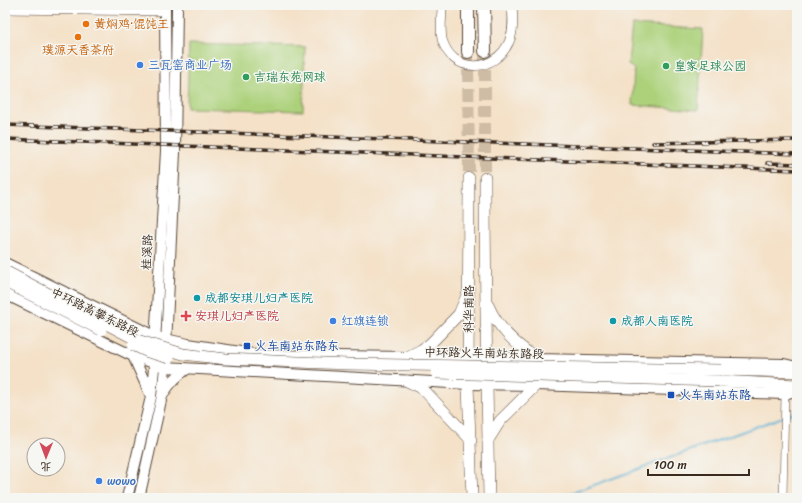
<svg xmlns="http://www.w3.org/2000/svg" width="802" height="503" font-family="Sriracha,'LXGW WenKai TC',sans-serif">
<rect width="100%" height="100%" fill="#f6f6f2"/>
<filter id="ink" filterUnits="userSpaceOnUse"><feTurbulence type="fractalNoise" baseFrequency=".025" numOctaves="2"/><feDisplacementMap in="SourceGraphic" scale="8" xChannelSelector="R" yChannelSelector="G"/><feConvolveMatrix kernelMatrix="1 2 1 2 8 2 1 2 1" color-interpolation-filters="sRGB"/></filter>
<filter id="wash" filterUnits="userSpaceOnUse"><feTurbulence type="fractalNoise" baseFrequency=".012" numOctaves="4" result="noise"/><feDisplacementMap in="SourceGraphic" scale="16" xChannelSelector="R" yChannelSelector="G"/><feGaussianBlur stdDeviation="0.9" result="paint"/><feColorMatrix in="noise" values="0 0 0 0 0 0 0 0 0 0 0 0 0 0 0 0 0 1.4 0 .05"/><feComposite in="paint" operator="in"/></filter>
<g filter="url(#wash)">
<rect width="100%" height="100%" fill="#f4e1c7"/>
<g fill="#acd17a" stroke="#747e4c">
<polygon points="632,25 703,29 698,110 632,105 634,69 628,64"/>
<polygon points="189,44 305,47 303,111 187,108"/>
</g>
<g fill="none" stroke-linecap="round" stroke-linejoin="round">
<g stroke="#52add0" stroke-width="2">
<polyline points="787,415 797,412"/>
<polyline points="558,498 783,417"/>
</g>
</g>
</g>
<g filter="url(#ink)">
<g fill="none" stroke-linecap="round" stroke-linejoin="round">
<g stroke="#cfbca5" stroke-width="12" stroke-dasharray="12 6" stroke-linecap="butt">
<polyline points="485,51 485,178"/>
<polyline points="468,52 469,178"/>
</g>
<defs>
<g id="minor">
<polyline points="5,10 165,12"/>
<polyline points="783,498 785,394"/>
</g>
<path id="tertiary" d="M442,5C442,16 440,29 442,39C452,75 495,73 509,42C514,31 513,17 512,5"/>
<g id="secondary">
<polyline points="5,263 156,337 188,344 261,355 407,357 469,355 538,359 784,364 797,367"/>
<polyline points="5,294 131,355 165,367 468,384 536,385 785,394 797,390"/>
<polyline points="155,343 166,151 165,5"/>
<polyline points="133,356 151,396"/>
<path d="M163,394C170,383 176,376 187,369"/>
<polyline points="127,498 151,397 155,359"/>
<polyline points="139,498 162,396 165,367 175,152 177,5"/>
</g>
<g id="primary">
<polyline points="469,178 468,384 472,498"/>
<path d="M485,178C485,285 487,391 489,498"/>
<path d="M488,305C497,327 517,346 538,359"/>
<polyline points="407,357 421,350 430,344 459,314 468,293"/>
<polyline points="721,370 797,372"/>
<polyline points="407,381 422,388 471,440"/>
<polyline points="719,381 797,385"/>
<polyline points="488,440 500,421 536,385"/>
</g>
<g id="trunk">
<polyline points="468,5 468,52"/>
<polyline points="484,5 485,51"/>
</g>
</defs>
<use href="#minor" stroke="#574537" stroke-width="8"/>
<use href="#tertiary" stroke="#574537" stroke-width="10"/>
<use href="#secondary" stroke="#574537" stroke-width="12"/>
<use href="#primary" stroke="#574537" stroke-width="12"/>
<use href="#trunk" stroke="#574537" stroke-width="14"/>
<use href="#minor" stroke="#fff" stroke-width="7"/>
<use href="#tertiary" stroke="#fff" stroke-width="9"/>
<use href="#secondary" stroke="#fff" stroke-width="10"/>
<use href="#primary" stroke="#fff" stroke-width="11"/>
<use href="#trunk" stroke="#fff" stroke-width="12"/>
<defs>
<g id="rail">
<polyline points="5,125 797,154"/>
<polyline points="5,139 797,170"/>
<polyline points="653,143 797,140"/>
<polyline points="767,163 797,164"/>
</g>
</defs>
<use href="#rail" stroke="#3b2a1e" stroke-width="3.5"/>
<use href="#rail" stroke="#f6f6f2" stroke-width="2" stroke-dasharray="6" stroke-linecap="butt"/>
<defs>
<g id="primary-bridge">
<polyline points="5,271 137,340 183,354 226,359 348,364 721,370"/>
<polyline points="5,282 101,330"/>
<polyline points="133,345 148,352 169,358"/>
<polyline points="436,373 719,381"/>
</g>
</defs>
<use href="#primary-bridge" stroke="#574537" stroke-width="12" stroke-linecap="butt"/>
<use href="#primary-bridge" stroke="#fff" stroke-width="11"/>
</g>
</g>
<g fill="#e8710a" stroke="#f6f6f2" stroke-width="1.5">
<circle cx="86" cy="24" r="4"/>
<circle cx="78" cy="37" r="4"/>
</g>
<g fill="#3f7fe0" stroke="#f6f6f2" stroke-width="1.5">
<circle cx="140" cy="65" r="4"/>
<circle cx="333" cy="321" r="4"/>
<circle cx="99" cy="481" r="4"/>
</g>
<g fill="#2e9e5b" stroke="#f6f6f2" stroke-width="1.5">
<circle cx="666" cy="66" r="4"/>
<circle cx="246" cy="77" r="4"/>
</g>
<g fill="#0f9aa8" stroke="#f6f6f2" stroke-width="1.5">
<circle cx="197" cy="298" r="4"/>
<circle cx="613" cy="321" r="4"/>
</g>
<path fill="#e0444e" stroke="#f6f6f2" stroke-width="1.5" d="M184 310h4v4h4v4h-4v4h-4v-4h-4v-4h4z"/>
<g fill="#1a4fb4" stroke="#f6f6f2" stroke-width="1.5">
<rect x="243" y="342" width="8" height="8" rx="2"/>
<rect x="667" y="391" width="8" height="8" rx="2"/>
</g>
<g text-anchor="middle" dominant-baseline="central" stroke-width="3" stroke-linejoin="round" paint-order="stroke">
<g font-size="12" fill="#c56008" stroke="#f6f6f2" text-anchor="start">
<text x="94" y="24">黄焖鸡·馄饨王</text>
<text x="78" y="50" text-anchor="middle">璞源天香茶府</text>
</g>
<g font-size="12" fill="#366cbe" stroke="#f6f6f2" text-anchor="start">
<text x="148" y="65">三瓦窑商业广场</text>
<text x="341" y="321">红旗连锁</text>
<text x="107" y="481">wowo</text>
</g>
<g font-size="12" fill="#27864d" stroke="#f6f6f2" text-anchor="start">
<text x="674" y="66">皇家足球公园</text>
<text x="254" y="77">吉瑞东苑网球</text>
</g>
<g font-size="12" fill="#3b2a1e" stroke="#f6f6f2">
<text transform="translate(147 252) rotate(-87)">桂溪路</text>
<text transform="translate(469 309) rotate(-90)">科华南路</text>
<text transform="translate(95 312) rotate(26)">中环路高攀东路段</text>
<text transform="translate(484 353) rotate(1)">中环路火车南站东路段</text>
</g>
<g font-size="12" fill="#0d838f" stroke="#f6f6f2" text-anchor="start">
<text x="205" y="298">成都安琪儿妇产医院</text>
<text x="621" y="321">成都人南医院</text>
</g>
<g font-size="12" fill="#be3a42" stroke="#f6f6f2" text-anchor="start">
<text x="195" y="316">安琪儿妇产医院</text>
</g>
<g font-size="12" fill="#164399" stroke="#f6f6f2" text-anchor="start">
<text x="255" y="346">火车南站东路东</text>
<text x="679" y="395">火车南站东路</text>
</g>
</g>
<rect width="802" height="503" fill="none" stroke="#f6f6f2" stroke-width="20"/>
<g transform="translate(46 457) rotate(181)"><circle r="19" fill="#f6f6f2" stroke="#aba49d"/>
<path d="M0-3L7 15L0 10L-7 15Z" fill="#d1495b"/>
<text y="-6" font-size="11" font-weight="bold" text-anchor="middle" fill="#3b2a1e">北</text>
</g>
<path d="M648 469v6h101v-6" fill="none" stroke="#3b2a1e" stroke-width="2"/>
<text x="654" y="469" font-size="12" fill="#3b2a1e" stroke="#f6f6f2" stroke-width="3" paint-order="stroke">100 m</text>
</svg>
